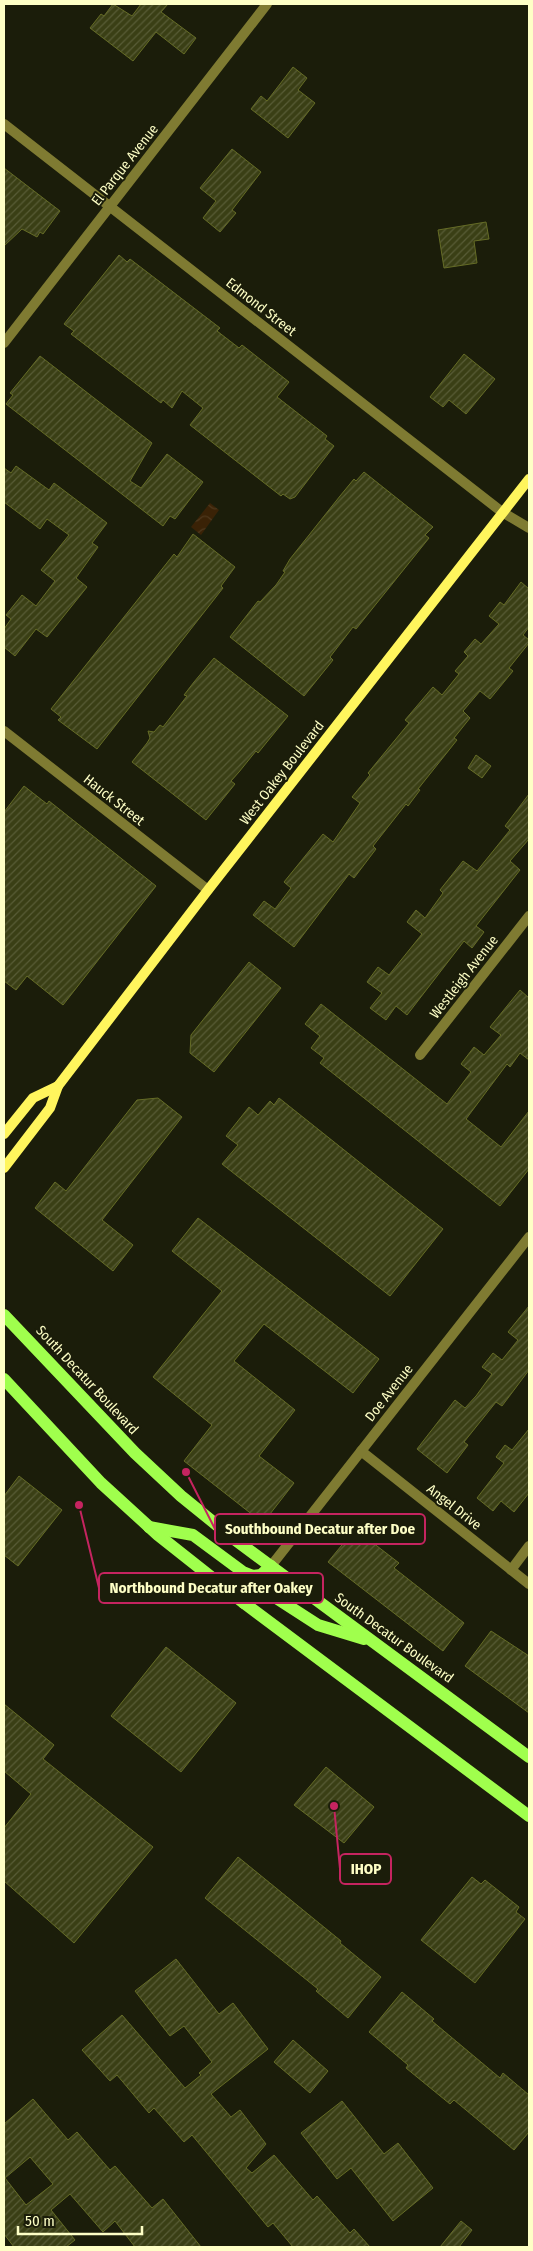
<svg xmlns="http://www.w3.org/2000/svg" width="533" height="2251" font-family="'Fira Sans Condensed',sans-serif">
<defs>
<pattern id="water-waves" width="16" height="10" patternUnits="userSpaceOnUse" patternTransform="scale(1.25)"><rect width="16" height="10" fill="#3a2206"/><path d="M0 5q4-4 8 0t8 0" fill="none" stroke="#4e381d"/></pattern>
<pattern id="building-hatch" width="6" height="6" patternUnits="userSpaceOnUse" patternTransform="scale(1.25)"><rect width="6" height="6" fill="#3a3f15"/><path d="M-1 1l2-2M0 6l6-6M5 7l2-2" fill="none" stroke="#585c36"/></pattern>
</defs>
<rect width="100%" height="100%" fill="#1b1d0a"/>
<polygon fill="url(#water-waves)" points="210,503 219,510 201,535 191,527"/>
<g fill="url(#building-hatch)" stroke="#656c26" fill-rule="evenodd">
<polygon points="113,4 132,16 141,4 168,4 161,12 196,38 184,54 156,32 133,61 90,28 101,14 104,16"/>
<polygon points="293,67 307,78 298,90 315,103 288,138 251,109 261,96 267,101"/>
<polygon points="232,149 261,172 232,210 236,213 220,232 203,218 216,201 200,188"/>
<polygon points="4,168 60,211 43,234 40,232 37,237 22,229 4,246"/>
<polygon points="486,222 489,239 474,241 477,263 444,268 438,230"/>
<polygon points="119,255 127,262 130,259 220,328 217,331 239,348 242,345 289,382 277,397 327,436 325,439 334,446 295,497 290,499 283,494 281,496 190,425 203,408 182,391 172,408 163,400 161,403 71,334 74,331 64,324"/>
<polygon points="464,354 495,379 466,414 449,400 443,407 430,397"/>
<polygon points="40,356 152,443 130,481 141,488 167,454 203,482 175,519 170,516 163,526 6,404 13,395 10,393"/>
<polygon points="16,466 49,490 54,483 107,523 92,543 98,547 76,578 87,587 47,637 36,629 15,656 4,647 4,629 11,619 6,615 22,595 36,606 55,581 41,570 69,535 47,519 40,529 4,502 4,468 11,473"/>
<polygon points="364,472 433,527 425,535 429,538 356,629 353,627 330,657 333,660 304,696 230,637 258,601 260,602 276,585 285,572 283,571 290,559 340,496 354,479 356,481"/>
<polygon points="193,534 235,567 221,586 223,588 97,749 58,720 61,717 51,709 174,554 177,557"/>
<polygon points="521,582 529,589 529,627 523,635 529,640 529,643 509,668 513,671 490,699 480,691 463,711 470,718 454,738 457,740 418,789 420,790 408,806 406,804 373,846 376,849 354,878 349,874 294,947 253,915 264,901 275,909 291,888 284,882 323,834 333,842 360,803 352,797 370,775 368,773 409,723 405,720 433,687 442,695 459,674 455,671 468,656 464,652 475,639 481,644 499,624 489,616 500,602 504,605"/>
<polygon points="214,658 288,716 258,753 256,751 239,772 231,781 235,784 206,820 132,762 147,743 150,738 148,731 154,732 160,725 163,727 187,696 184,695 194,682"/>
<polygon points="476,755 491,766 482,778 468,768"/>
<polygon points="24,786 47,804 49,801 156,886 63,1005 27,976 16,990 4,981 4,812"/>
<polygon points="529,794 529,839 510,861 520,870 476,926 484,932 472,948 464,941 407,1015 396,1006 386,1020 370,1008 382,993 367,982 378,967 389,975 422,934 407,922 416,910 425,918 443,893 440,890 463,861 477,871 510,830 505,826"/>
<polygon points="249,962 281,988 214,1072 190,1053 191,1035"/>
<polygon points="520,990 529,998 529,1060 520,1053 510,1067 507,1064 466,1119 501,1147 529,1111 529,1169 500,1206 320,1063 324,1058 311,1048 320,1036 305,1024 321,1004 447,1104 471,1072 461,1064 474,1047 484,1055 501,1035 490,1027"/>
<polygon points="158,1098 182,1117 102,1220 133,1245 113,1271 35,1208 55,1182 66,1191 137,1100"/>
<polygon points="279,1098 443,1229 390,1296 222,1164 238,1145 226,1136 249,1107 258,1115 270,1101 274,1105"/>
<polygon points="198,1218 379,1359 353,1393 264,1324 234,1361 295,1410 259,1456 294,1483 263,1523 184,1461 212,1425 153,1377 222,1291 172,1251"/>
<polygon points="529,1306 529,1370 502,1406 496,1402 464,1442 468,1445 447,1473 417,1449 455,1400 465,1408 476,1396 492,1374 482,1367 493,1353 502,1360 518,1340 508,1332"/>
<polygon points="529,1429 529,1493 514,1512 501,1501 493,1511 477,1498 504,1463 496,1457 505,1445 512,1450"/>
<polygon points="19,1476 62,1510 18,1566 4,1555 4,1496"/>
<polygon points="355,1529 399,1563 394,1568 464,1623 443,1651 328,1562"/>
<polygon points="491,1631 529,1656 529,1713 465,1666"/>
<polygon points="166,1647 236,1703 181,1772 111,1716"/>
<polygon points="4,1704 54,1745 43,1759 153,1847 74,1943 4,1881 4,1828 31,1794 4,1771"/>
<polygon points="326,1767 374,1807 344,1843 294,1805"/>
<polygon points="238,1857 341,1941 340,1943 381,1977 348,2018 316,1991 318,1989 205,1898"/>
<polygon points="472,1877 481,1884 485,1880 519,1907 516,1912 525,1919 475,1983 421,1940"/>
<polygon points="176,1959 219,2014 233,2003 268,2049 211,2094 231,2117 240,2110 266,2144 246,2168 252,2173 274,2155 313,2200 317,2196 350,2233 354,2229 370,2247 293,2247 273,2223 268,2227 192,2135 184,2142 154,2108 149,2113 117,2075 110,2081 82,2050 122,2015 185,2088 201,2075 199,2073 212,2062 184,2026 170,2036 135,1991"/>
<polygon points="402,1992 434,2019 432,2021 500,2078 503,2073 529,2095 529,2132 514,2150 454,2100 450,2104 406,2068 408,2065 369,2032"/>
<polygon points="293,2040 328,2071 310,2093 274,2062"/>
<path d="M33,2099L68,2140L77,2132L110,2170L115,2166L152,2208L163,2199L201,2247H135L115,2221L103,2232L70,2194L51,2210L75,2240L66,2247H14L4,2234V2124ZM30,2157L53,2184L26,2205L5,2178Z"/>
<polygon points="342,2101 384,2154 398,2143 433,2188 393,2221 351,2168 337,2179 301,2133"/>
<polygon points="461,2221 472,2230 459,2247 440,2247"/>
</g>
<g fill="none" stroke-linecap="round" stroke-linejoin="round">
<g stroke="#7f7b32" stroke-width="10">
<polyline points="4,124 502,512 529,528"/>
<polyline points="4,343 267,4"/>
<polyline points="4,731 208,890"/>
<polyline points="420,1055 529,916"/>
<polyline points="361,1451 529,1584"/>
<polyline points="271,1566 529,1237"/>
<polyline points="511,1570 529,1546"/>
</g>
<g stroke="#fff55d" stroke-width="10">
<polyline points="4,1134 33,1098 58,1086"/>
<polyline points="4,1168 50,1108 58,1086 208,890 529,479"/>
</g>
<g stroke="#a0ff4d" stroke-width="12">
<polyline points="4,1315 135,1453 181,1496 234,1539 529,1757"/>
<polyline points="4,1379 101,1483 158,1535 244,1603 529,1816"/>
<polyline points="149,1527 193,1535 243,1572 253,1576 261,1575 271,1566"/>
<path d="M244,1603C253,1595 258,1592 270,1594L318,1625L364,1639"/>
</g>
</g>
<g text-anchor="middle" dominant-baseline="central" stroke-width="4" stroke-linejoin="round" paint-order="stroke">
<g font-size="14" fill="#feffc6" stroke="#1b1d0a">
<text transform="translate(125 165) rotate(-52)">El Parque Avenue</text>
<text transform="translate(261 307) rotate(38)">Edmond Street</text>
<text transform="translate(282 773) rotate(-52)">West Oakey Boulevard</text>
<text transform="translate(114 800) rotate(38)">Hauck Street</text>
<text transform="translate(464 977) rotate(-52)">Westleigh Avenue</text>
<text transform="translate(87 1380) rotate(47)">South Decatur Boulevard</text>
<text transform="translate(389 1393) rotate(-52)">Doe Avenue</text>
<text transform="translate(454 1507) rotate(38)">Angel Drive</text>
<text transform="translate(394 1638) rotate(36)">South Decatur Boulevard</text>
</g>
</g>
<path fill="none" stroke="#c52460" stroke-width="2" d="M186 1472L215 1529M79 1505L99 1588M334 1806L340 1869"/>
<g fill="#c52460" stroke="#1b1d0a" stroke-width="2">
<circle cx="186" cy="1472" r="5"/>
<circle cx="79" cy="1505" r="5"/>
<circle cx="334" cy="1806" r="5"/>
</g>
<g fill="#1b1d0a" stroke="#c52460" stroke-width="2">
<rect x="215" y="1514" width="210" height="30" rx="5"/>
<rect x="99" y="1573" width="224" height="30" rx="5"/>
<rect x="340" y="1854" width="51" height="30" rx="5"/>
</g>
<g font-size="15" text-anchor="middle" font-weight="bold" fill="#feffc6">
<text x="320" y="1534">Southbound Decatur after Doe</text>
<text x="211" y="1593">Northbound Decatur after Oakey</text>
<text x="366" y="1874">IHOP</text>
</g>
<rect width="533" height="2251" fill="none" stroke="#feffc6" stroke-width="10"/>
<path d="M18 2226v8h124v-8" fill="none" stroke="#feffc6" stroke-width="2.5"/>
<text x="25" y="2226" font-size="15" fill="#feffc6" stroke="#1b1d0a" stroke-width="4" paint-order="stroke">50 m</text>
</svg>
